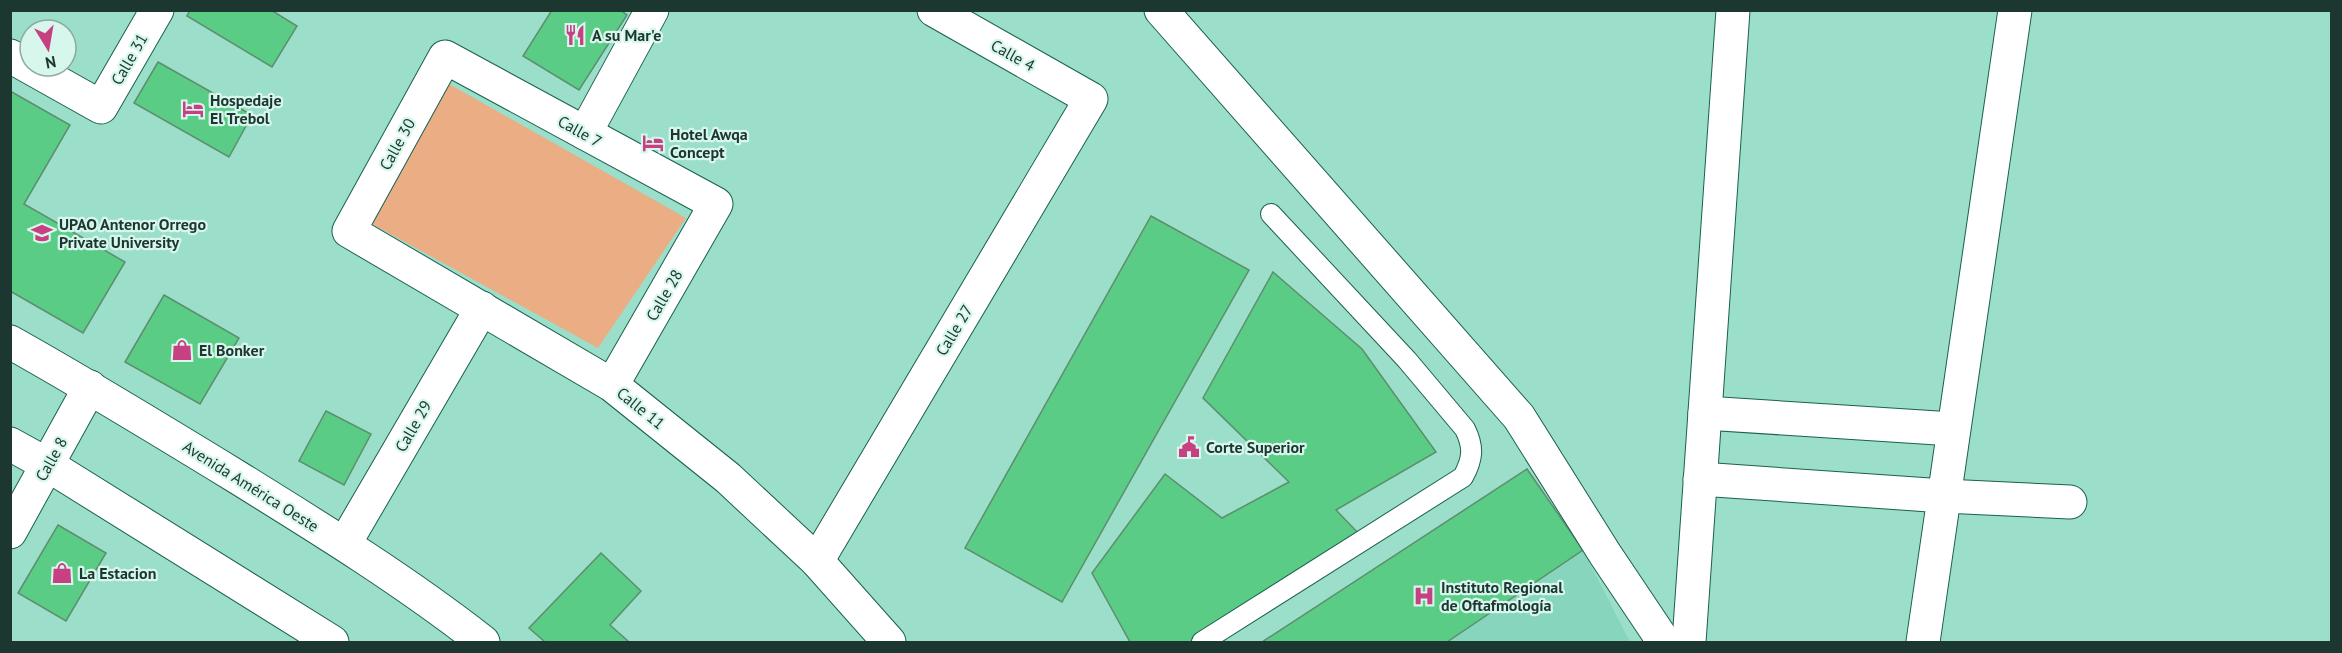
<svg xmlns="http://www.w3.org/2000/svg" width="2342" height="653" font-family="'PT Sans',sans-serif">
<rect width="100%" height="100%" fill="#9bdeca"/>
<polygon fill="#88d5be" points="1583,550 1630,642 1447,642"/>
<polygon fill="#ebad84" points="449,84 686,218 598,348 372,224"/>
<g fill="#5acc86" stroke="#5d8e6d" stroke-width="1.5">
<polygon points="190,10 271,10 297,26 272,67 187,16"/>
<polygon points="552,10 620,10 627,15 579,90 523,56"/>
<polygon points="158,62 252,115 229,157 134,103"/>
<polygon points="10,91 70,125 24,204 125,262 83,333 10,291"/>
<polygon points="1151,216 1249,270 1062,602 965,548"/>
<polygon points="1273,272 1362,349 1436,452 1336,510 1362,537 1191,642 1130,642 1092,573 1165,474 1222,518 1289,482 1203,398"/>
<polygon points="164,295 239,338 200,404 125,362"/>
<polygon points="326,411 371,434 344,485 299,461"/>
<polygon points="1527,469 1583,550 1447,642 1262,642"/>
<polygon points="58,525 106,553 66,621 18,593"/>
<polygon points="601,553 641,591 610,625 629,642 545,642 529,628"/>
</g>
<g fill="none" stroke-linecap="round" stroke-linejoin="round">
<defs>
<path id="lane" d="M1202,642L1463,477C1473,459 1474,447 1465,429L1407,360L1271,214"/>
<g id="street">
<polyline points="1161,10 1519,417 1605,554 1664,642"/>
<polyline points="10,56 101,107 157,10"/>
<polyline points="585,133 652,10"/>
<polyline points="612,385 716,204 445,57 349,231 612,385 728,478 817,561 889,642"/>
<polyline points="1705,413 1953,429"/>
<polyline points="1700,479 1944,496 2070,502"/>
<polyline points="345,543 482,308"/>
<polyline points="817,561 1091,99 934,10"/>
<polyline points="1689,642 1733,10"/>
<polyline points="1923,642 2015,10"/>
</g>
<polyline id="secondary" points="10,532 90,387"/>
<g id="primary">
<path d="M10,342C87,385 162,431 237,477C321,529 405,581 483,642"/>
<polyline points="10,444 48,465 332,642"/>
</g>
</defs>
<use href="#lane" stroke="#1a6050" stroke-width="22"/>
<use href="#street" stroke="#1a6050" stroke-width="35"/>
<use href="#secondary" stroke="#1a6050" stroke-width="35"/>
<use href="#primary" stroke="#1a6050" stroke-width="35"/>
<use href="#lane" stroke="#fff" stroke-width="20"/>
<use href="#street" stroke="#fff" stroke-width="33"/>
<use href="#secondary" stroke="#fff" stroke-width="33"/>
<use href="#primary" stroke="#fff" stroke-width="33"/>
</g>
<defs>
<symbol id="restaurant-bare" viewBox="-9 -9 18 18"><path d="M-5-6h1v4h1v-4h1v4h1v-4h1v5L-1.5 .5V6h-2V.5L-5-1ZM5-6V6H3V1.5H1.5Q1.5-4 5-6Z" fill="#c74182" stroke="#d7f7ed" stroke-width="2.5" paint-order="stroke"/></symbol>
<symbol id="hotel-bare" viewBox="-9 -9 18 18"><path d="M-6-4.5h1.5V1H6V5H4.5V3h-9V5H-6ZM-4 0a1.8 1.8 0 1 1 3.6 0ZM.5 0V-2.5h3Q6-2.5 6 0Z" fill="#c74182" stroke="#d7f7ed" stroke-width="2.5" paint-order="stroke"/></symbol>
<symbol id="school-bare" viewBox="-9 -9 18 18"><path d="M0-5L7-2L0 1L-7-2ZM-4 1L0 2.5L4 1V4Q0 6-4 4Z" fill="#c74182" stroke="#d7f7ed" stroke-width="2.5" paint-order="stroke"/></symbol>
<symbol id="shop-bare" viewBox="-9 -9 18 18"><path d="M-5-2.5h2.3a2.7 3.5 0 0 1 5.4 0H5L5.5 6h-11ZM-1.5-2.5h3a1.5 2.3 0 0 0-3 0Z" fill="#c74182" stroke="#d7f7ed" stroke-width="2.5" paint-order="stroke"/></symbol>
<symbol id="civic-bare" viewBox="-9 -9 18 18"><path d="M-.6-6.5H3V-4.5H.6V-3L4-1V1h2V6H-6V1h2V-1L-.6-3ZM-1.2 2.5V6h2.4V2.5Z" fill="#c74182" stroke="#d7f7ed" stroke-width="2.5" paint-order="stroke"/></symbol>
<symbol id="hospital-bare" viewBox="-9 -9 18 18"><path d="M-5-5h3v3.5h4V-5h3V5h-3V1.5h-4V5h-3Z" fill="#c74182" stroke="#d7f7ed" stroke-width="2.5" paint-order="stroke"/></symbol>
</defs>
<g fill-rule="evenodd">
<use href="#restaurant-bare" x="560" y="20" width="30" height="30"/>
<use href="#hotel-bare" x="178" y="94" width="30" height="30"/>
<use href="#hotel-bare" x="638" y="128" width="30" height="30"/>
<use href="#school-bare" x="27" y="218" width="30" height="30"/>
<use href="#shop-bare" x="167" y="335" width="30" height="30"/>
<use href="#civic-bare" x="1174" y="432" width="30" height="30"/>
<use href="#shop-bare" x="47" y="558" width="30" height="30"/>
<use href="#hospital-bare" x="1409" y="581" width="30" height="30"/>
</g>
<g text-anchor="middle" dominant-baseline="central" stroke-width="4.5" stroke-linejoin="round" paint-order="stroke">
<g font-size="16" font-weight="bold" fill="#1c3730" stroke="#d7f7ed" text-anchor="start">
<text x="592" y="35">A su Mar'e</text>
<text x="210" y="100">Hospedaje<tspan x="210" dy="18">El Trebol</tspan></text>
<text x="670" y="134">Hotel Awqa<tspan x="670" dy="18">Concept</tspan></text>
<text x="59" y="224">UPAO Antenor Orrego<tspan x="59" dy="18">Private University</tspan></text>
<text x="199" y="350">El Bonker</text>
<text x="1206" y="447">Corte Superior</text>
<text x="79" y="573">La Estacion</text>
<text x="1441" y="587">Instituto Regional<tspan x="1441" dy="18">de Oftafmología</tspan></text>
</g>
<g font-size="16" fill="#1c3730" stroke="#d7f7ed">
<text transform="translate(1013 55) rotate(29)">Calle 4</text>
<text transform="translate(129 59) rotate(-60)">Calle 31</text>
<text transform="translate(580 131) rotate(29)">Calle 7</text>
<text transform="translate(397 144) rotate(-61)">Calle 30</text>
<text transform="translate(664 295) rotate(-60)">Calle 28</text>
<text transform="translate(954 330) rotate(-59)">Calle 27</text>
<text transform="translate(641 408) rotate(39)">Calle 11</text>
<text transform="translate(413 426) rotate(-60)">Calle 29</text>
<text transform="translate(51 459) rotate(-61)">Calle 8</text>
<text transform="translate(251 486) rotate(32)">Avenida América Oeste</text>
</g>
</g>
<rect width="2342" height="653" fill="none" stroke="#1c3730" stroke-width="24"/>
<g transform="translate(48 48) rotate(169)"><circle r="28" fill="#d7f7ed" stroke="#8caaa1" stroke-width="1.5"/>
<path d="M0-4.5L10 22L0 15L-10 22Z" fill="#c74182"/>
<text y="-9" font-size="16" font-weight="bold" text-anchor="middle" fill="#1c3730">N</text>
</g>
</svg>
